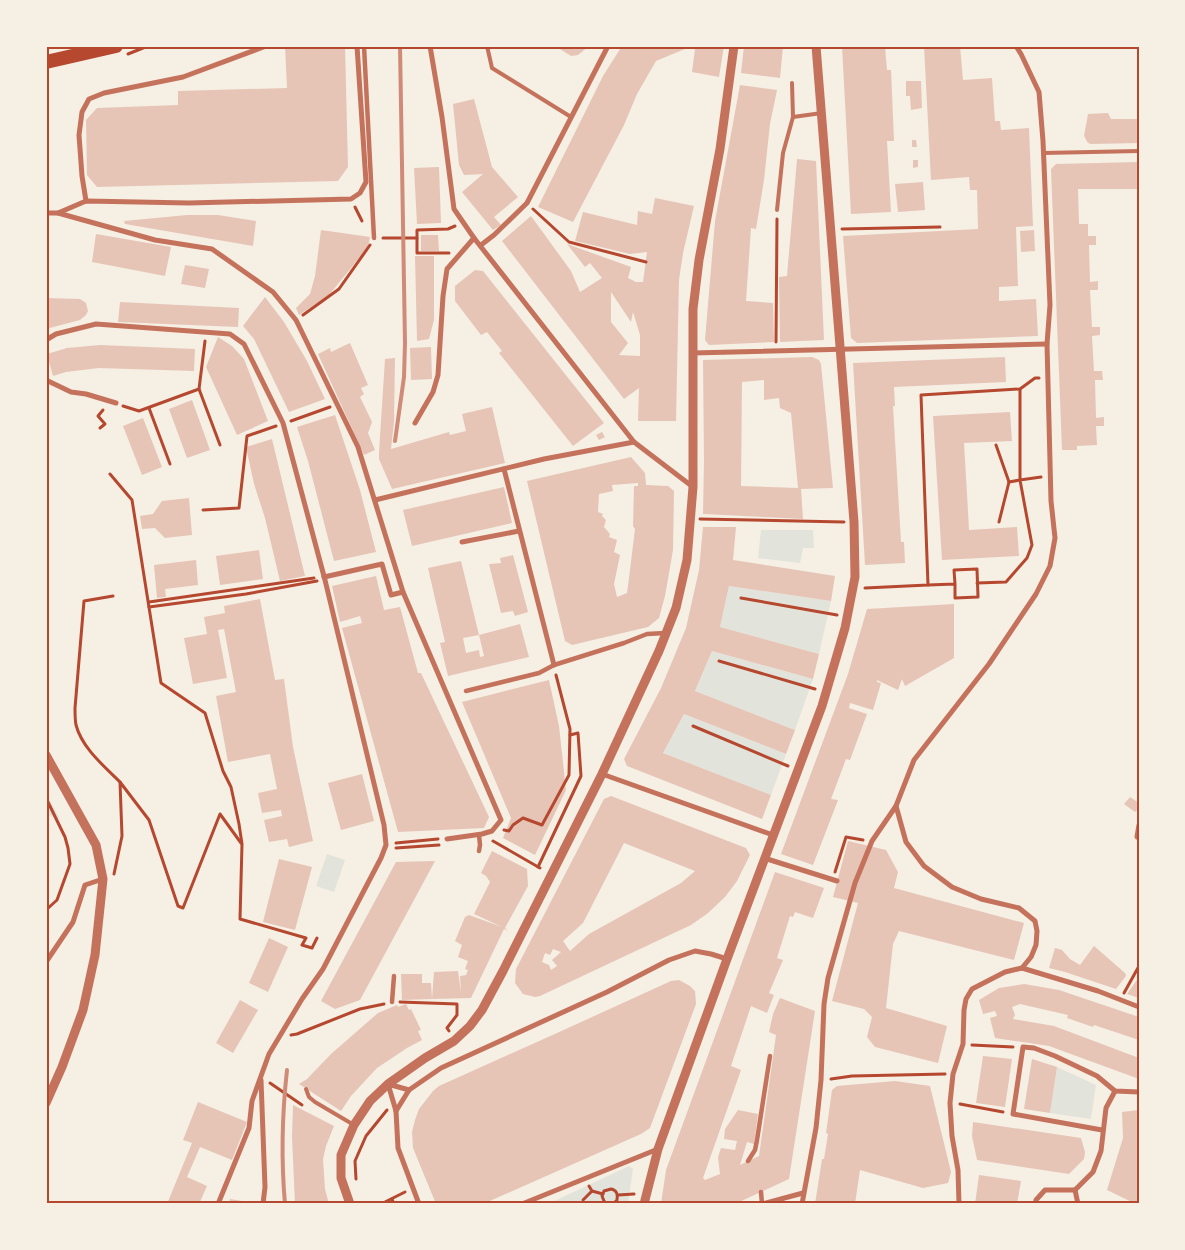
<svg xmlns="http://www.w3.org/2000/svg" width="1185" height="1250" font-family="'Archivo Narrow',sans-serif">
<rect width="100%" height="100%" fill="#f6efe4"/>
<g fill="#e2e4dc">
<polygon points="761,530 813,530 814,548 803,548 800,563 758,558"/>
<polygon points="729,586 831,601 819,654 720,627"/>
<polygon points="712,651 813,679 795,730 695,691"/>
<polygon points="684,714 786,754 771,795 663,753"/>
<polygon points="46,793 60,819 46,815"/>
<polygon points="327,854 345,860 334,892 316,886"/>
<polygon points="1057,1067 1096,1085 1091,1119 1050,1113"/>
<polygon points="629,1166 633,1169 628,1204 548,1204"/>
</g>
<g fill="#e6c5b7" fill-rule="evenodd">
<polygon points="285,46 345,46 348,167 338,181 97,187 87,175 86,120 97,108 178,105 178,91 287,88"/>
<polygon points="555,46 589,46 578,55 571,56"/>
<polygon points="622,46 692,46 656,61 637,94 624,125 573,222 538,207 603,76"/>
<polygon points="693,46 724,46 719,77 692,72 695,49"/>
<polygon points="744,46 783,46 780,78 741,73"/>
<polygon points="842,46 885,46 887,70 891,70 894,141 887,141 891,212 851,214"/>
<polygon points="924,46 960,46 963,80 992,78 995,121 1000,121 1001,130 1029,128 1033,226 1016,227 1018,286 999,287 999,301 1036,299 1038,336 857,343 851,338 843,236 978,229 977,190 970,190 969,177 931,180"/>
<polygon points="906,81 921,81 922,108 911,110 910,96 906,96"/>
<polygon points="740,85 777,90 770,124 764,180 756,229 751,228 746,301 773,303 774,342 709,345 705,340 715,221"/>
<polygon points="474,99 492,167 518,197 494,217 501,225 493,230 462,192 483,174 464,175 459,165 453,104"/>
<polygon points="1108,113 1111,119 1139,119 1139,143 1091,144 1088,143 1084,136 1088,114"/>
<polygon points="912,140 916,140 917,147 912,147"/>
<polygon points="797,159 816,161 824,340 780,342 779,277 787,276"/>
<polygon points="913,160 918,160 918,167 913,168"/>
<polygon points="1139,162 1139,189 1078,189 1079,224 1088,224 1088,236 1096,236 1096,245 1089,245 1090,282 1098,281 1098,290 1090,290 1092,327 1100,327 1100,335 1092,336 1094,371 1102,371 1103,380 1095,380 1096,418 1104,417 1104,426 1096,426 1097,445 1077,446 1077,450 1062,450 1051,169 1056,164"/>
<polygon points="439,167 441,223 417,224 414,168"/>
<polygon points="923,182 925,210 898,212 895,184"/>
<path d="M655,198L694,206L683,253L679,280L676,421H638L639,388L624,399L502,241L531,216L571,271L580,292L602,278L590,263L585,267L567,244L631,267L628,278L636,282H643L647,252L630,254L575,241L583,212L637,225L638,211L652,214ZM611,292L631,322L633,312L640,335V356L619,355L628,343L611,322Z"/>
<polygon points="187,215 218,215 256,221 253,246 125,224 124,221"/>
<polygon points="321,230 370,237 368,247 329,295 299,315 296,308 310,294 315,276"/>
<polygon points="1034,230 1035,251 1021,252 1020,231"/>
<polygon points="96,234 171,247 165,276 92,262"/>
<polygon points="421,235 438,235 439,251 421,251"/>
<polygon points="415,256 434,256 434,320 429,339 417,341"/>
<polygon points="185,265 209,269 205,288 181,284"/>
<polygon points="475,270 483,271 604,423 573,446 499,353 502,351 487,332 481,335 455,301 455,286"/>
<polygon points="265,297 284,322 307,361 325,399 289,412 254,339 243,326"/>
<polygon points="46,298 80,299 86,303 88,311 86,315 80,320 46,329"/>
<polygon points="120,302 239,308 238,327 118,322"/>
<polygon points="218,337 232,346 244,359 268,421 237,435 206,367"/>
<polygon points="350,343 368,385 361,388 364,394 360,397 372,422 368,433 375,450 364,455 318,354 330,348 331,352"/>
<polygon points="100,345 195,349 194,371 99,368 66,372 53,376 47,354 67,348"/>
<polygon points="431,347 432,379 411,380 410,348"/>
<path d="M812,357L819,360L821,364L833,488L801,489L803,519L703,514L704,461L703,360ZM764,380V400L779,398L780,408L791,413L798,488L741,486L742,382Z"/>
<polygon points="1005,357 1006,382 894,387 895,406 893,406 901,542 904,542 905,563 865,565 853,363"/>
<polygon points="395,358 394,422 391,449 449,432 450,435 466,431 462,414 492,407 505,463 392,489 379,459 379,452 385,359"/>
<polygon points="192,400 210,450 187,458 169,409"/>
<polygon points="1010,412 1012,441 964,443 968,511 969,530 1017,527 1019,556 942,560 933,416"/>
<polygon points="335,415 360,490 376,552 334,561 308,461 297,427"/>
<polygon points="143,418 162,467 142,475 123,426"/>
<polygon points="602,432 605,437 599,440 596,435"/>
<polygon points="272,439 305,576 280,581 265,518 254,484 246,447"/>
<path d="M631,457L645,473L646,485L668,486L674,491L673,550L665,596L659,618L648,627L572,645L565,641L527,481ZM638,483V486H634L633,526L635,529L628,586L627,593L617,597L614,584L620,555L614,552L617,540L609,537L610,534L604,527L606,520L602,516L603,514L598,512L599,494L613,491L612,485Z"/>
<polygon points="504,487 512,523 412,546 403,510"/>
<polygon points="189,498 192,535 165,538 155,528 142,529 140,516 153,514 162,501"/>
<polygon points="703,527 736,527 733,560 835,576 831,601 729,586 720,627 819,654 813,679 712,651 695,691 795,730 786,754 684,714 663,753 771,795 762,819 627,766 624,759 661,688 686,628 699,570"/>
<polygon points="259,550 263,579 220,585 216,556"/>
<polygon points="513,555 528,612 515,616 513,611 501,613 489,564 501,563 500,558"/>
<polygon points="196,560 198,585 165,589 166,597 157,598 154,565"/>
<polygon points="461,561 479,635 463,638 466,653 479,650 480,657 484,656 479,635 520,624 529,657 448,676 440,643 445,642 428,568"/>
<polygon points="376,576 384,610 400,607 418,673 421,673 489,817 484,828 398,832 342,628 362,623 360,616 340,622 332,586"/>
<polygon points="260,599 275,680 284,679 293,747 313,841 289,847 287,839 269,842 264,820 282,816 281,810 262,813 258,793 277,789 270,754 228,762 216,696 236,692 224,629 218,630 227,678 193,684 184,638 207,634 204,617 225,613 224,606"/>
<polygon points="954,604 954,658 905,686 902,679 898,690 877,680 877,682 881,683 873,710 850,703 849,708 867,714 850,760 846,759 831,799 838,800 813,865 781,854 848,674 867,609"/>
<polygon points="549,680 559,726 566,790 535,855 503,838 511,818 462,702"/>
<polygon points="362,774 374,821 341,830 328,783"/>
<path d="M611,796L746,848L750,855L737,881L725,897L708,913L691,925L540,996L535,997L523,994L515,983L516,969L604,799ZM624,843L695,871L681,883L589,934L570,951L563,941L583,923ZM553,949L561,952L552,960L557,966L551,970L549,965L542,962L545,953L550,955Z"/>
<polygon points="1130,797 1139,803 1139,808 1135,812 1124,804"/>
<polygon points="848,841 886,850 898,872 894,888 1024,923 1014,960 899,931 893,944 886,1008 947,1026 938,1063 875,1047 867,1037 872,1017 864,1009 832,1001 858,903 833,897"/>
<polygon points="492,851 527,869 528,886 505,928 508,931 504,929 471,998 432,999 434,972 458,971 461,993 460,976 466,975 468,970 465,969 468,961 458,957 462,945 455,941 465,917 469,915 502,927 474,914 490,882 486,876 481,873"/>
<polygon points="279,859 312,867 295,930 263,922"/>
<polygon points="435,861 360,1000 335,1009 321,1001 396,862"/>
<polygon points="775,872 824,888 813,918 795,912 793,917 790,916 777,958 783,960 769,993 774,995 767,1013 751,1006 731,1066 741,1070 703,1178 705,1180 720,1174 718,1157 721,1148 735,1150 737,1141 724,1139 725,1129 738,1110 758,1114 754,1144 747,1142 740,1165 759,1156 776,1035 769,1032 773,1014 780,998 815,1011 789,1179 735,1204 661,1204 666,1170"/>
<polygon points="269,938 288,947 268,992 249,983"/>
<polygon points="1094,946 1125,973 1126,976 1116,989 1065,972 1049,968 1055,948 1062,950 1070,959 1080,965"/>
<polygon points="401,974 422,974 422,983 431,983 432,999 402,1000"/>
<polygon points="1139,977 1139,998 1127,994"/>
<polygon points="679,980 690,986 695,991 696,1004 650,1128 641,1134 483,1204 436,1204 413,1148 412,1132 415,1120 419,1109 433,1091 439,1086 557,1033 671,981"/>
<polygon points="1024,984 1059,990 1139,1017 1139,1040 1094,1025 1093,1027 1067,1018 1068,1015 1020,1004 1012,1007 1015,1015 1013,1019 1054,1026 1139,1058 1139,1079 1049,1046 995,1038 990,1018 997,1016 995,1011 983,1014 979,1000 999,988"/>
<polygon points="240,1000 258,1010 233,1053 216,1043"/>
<polygon points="406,1004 409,1010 411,1009 421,1030 418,1031 422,1040 407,1048 377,1068 351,1096 341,1111 299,1084 307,1079 331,1054 378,1013 397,1005 398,1007"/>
<polygon points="983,1056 1012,1059 1005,1107 976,1103"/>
<polygon points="1032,1059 1057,1067 1050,1113 1024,1109"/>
<polygon points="895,1081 930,1086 951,1172 948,1183 923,1188 860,1170 855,1204 815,1204 822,1159 824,1159 828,1134 826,1133 832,1090 837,1086"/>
<polygon points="198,1102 247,1122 232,1160 200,1147 187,1177 207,1186 199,1204 167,1204 192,1143 183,1140"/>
<polygon points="293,1105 334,1126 326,1146 323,1159 325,1189 329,1204 295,1204 292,1137"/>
<polygon points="1139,1110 1139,1204 1136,1204 1107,1190 1123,1138 1122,1112"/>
<polygon points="973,1122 1081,1138 1085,1152 1084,1159 1069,1174 977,1160 972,1136"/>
<polygon points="979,1175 1021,1181 1017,1204 975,1204"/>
<polygon points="230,1199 254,1203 254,1204 229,1204"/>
</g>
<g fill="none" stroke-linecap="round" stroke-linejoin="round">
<g stroke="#b5482f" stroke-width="3">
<polyline points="128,54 148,46"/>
<polyline points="355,207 362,221"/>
<polyline points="533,209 569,242 646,262"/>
<polyline points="842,229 940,227"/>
<polyline points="383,238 417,238"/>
<polyline points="449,253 417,253 417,230 448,229 455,226"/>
<polyline points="303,315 339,289 370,245"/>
<polyline points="776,342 777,219"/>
<polyline points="199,389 220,445"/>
<polyline points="123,406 139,411 199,389 205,341"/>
<polyline points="149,408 170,464"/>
<polyline points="291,421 330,407"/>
<polyline points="100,428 105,424 98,416 103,410"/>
<polyline points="996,445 1009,482 1020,480 1020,389"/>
<polyline points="110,474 132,500 161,683 205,713 223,771 231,787 239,824 242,844 240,919 306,938 302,945 312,948 317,938"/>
<polyline points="203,510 239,508 247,436 276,426"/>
<polyline points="700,519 844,522"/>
<polyline points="999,522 1009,482"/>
<polyline points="977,583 1006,582 1027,558 1032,545 1020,480 1041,477"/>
<polyline points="928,585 955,584 955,598 978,597 977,569 954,570 955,584"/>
<polyline points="865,588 928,585 921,395 1020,389 1035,378 1039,378"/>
<path d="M113,596L84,601L75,708C75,713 75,720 76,725C82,748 104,766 120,782"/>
<polyline points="741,598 837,615"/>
<polyline points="149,602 314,578"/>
<polyline points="149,607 246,594 317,581"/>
<polyline points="719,661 815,689"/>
<polyline points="693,726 788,766"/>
<polyline points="46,798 65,837 68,848 70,864 57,900 46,910"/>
<polyline points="504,830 509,831 513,825 523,818 542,825 569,775 570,729 556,675"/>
<polyline points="493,841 540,868"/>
<polyline points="396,843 438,839"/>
<polyline points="396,848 439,845"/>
<polyline points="538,867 581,776 578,733 570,735"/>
<polyline points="835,872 846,837 863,840"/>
<polyline points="114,874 122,836 120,782 149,820 178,906 183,908 220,814 241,843"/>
<polyline points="1124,993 1139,966"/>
<polyline points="400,1002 457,1004 457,1015 447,1028 449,1031"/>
<polyline points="291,1035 297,1034 360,1009 384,1004"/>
<polyline points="972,1045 1013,1047"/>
<polyline points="831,1079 852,1076 945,1074"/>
<polyline points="270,1083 302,1105"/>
<polyline points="960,1104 1003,1112"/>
<polyline points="356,1179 355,1161 366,1136 387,1110"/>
<polyline points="589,1186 592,1191 603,1194"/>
<polyline points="618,1195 634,1194"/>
<polyline points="392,1199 394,1204"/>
<polyline points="583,1200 592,1191"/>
<polyline points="381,1204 405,1192"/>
<path d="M607,1204L604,1201L602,1196L604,1191L611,1189C617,1190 618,1195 617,1200L613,1204"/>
</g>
<g stroke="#c5725c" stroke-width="4">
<polyline points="487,46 492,68 571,117"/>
<polyline points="792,83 793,117"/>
<polyline points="1043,153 1139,151"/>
<polyline points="777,210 783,153 793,117 822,113"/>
<polyline points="306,1089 309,1097 315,1102 354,1125"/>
</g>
<g stroke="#c5725c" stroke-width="4.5">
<polyline points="364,46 374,238"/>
<polyline points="466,691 539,673 554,665 624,643 647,634 665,633"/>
<polyline points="479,835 480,845 479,851"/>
<polyline points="392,1002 394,976"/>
<polyline points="748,1161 755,1150 757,1140 770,1056"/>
<polyline points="761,1192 762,1204"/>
</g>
<g stroke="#c5725c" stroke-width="5">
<polyline points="430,46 442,117 454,209 474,238 634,442 693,487"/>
<polyline points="1016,46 1021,54 1039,92 1043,141 1050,305 1047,344 1051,501 1055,538 1050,566 1036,594 989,664 914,760 896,806 906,842 924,866 952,887 981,899 1019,908 1035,921 1037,931 1036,945 1031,957 1022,968"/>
<polyline points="86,201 82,176 79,135 82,112 89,99 104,93 183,77 266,46"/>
<polyline points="46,213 58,213 86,201 189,203 351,199 360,193 366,182 357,46"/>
<polyline points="58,213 155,240 212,249 273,292 296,320 358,447 403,592"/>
<polyline points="481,245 494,235 527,203 608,46"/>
<polyline points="46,340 56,334 96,324 230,334 244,344 283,423 325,580 384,825 386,845 381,858 323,969 302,999 269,1054 252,1101 249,1128 218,1204"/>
<polyline points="693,353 1047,344"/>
<polyline points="46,380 71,392 86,394 116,403"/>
<polyline points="415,423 433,392 438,375 443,296 447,269 474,238"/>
<polyline points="504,469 554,665"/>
<polyline points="375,500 544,459 634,442"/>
<polyline points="462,542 519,531"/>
<polyline points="324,577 382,564 391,595 403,592 501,820 492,831 482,834 447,839"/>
<polyline points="602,774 773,835"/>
<polyline points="1139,825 1137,837 1139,838"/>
<polyline points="764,858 837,881"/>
<polyline points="46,962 73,922 85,885 103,879"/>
<polyline points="261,1080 265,1187 263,1204"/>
<polyline points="409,1090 388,1084 396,1111 398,1148 419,1204"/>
<polyline points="396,1111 409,1090 441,1068 607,992 669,960 695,951 711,954 727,959"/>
<polyline points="1102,1130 1013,1114 1023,1047 1034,1048 1055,1056 1097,1076 1115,1091 1139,1092"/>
<polyline points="1075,1190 1093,1172 1101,1151 1106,1108 1115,1091"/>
<polyline points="1075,1190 1078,1204"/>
<polyline points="522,1204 658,1149"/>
<polyline points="762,1204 803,1193"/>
<polyline points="802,1204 816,1128 821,1080 824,1004 828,978 855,883 872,841 896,806"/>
<polyline points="959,1204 958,1170 952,1136 950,1103 953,1074 963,1044 964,1010 966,999 972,989 1005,972 1022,968 1098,991 1139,1007"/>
<polyline points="1035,1204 1036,1200 1045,1190 1075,1190"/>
</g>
<g stroke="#c5725c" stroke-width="9">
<polyline points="46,755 96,845 103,879 95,955 83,1010 62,1067 46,1103"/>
<polyline points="350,1204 341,1178 341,1155 354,1125 370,1101 388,1084 425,1058 454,1041 470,1026 482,1010 503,971 602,774 659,651 676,608 687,560 693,487 693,309 699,260 720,149 734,46"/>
<polyline points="644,1204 658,1149 727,959 822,706 845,628 855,577 854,522 816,46"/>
</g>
<polyline stroke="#b5482f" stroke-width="14" points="46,62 116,46"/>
<g stroke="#cf8b77" stroke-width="4">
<polyline points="395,441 404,377 405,343 400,46"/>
<path d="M285,1204C281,1159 282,1115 287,1070"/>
</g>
</g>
<rect width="1185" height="1250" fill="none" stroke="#f6efe4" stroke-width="95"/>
<rect x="48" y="48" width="1090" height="1154" fill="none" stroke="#b5482f" stroke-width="2"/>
</svg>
